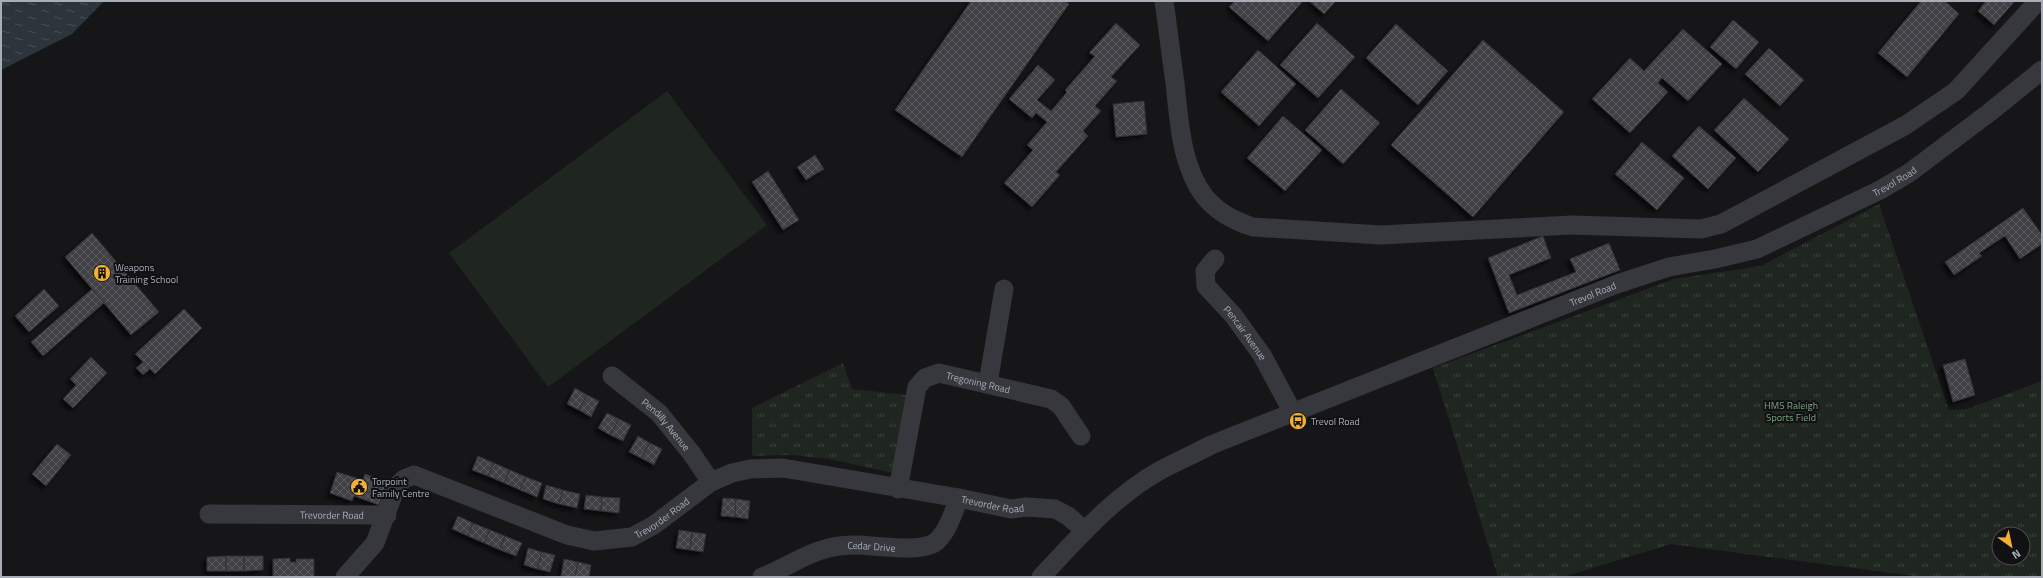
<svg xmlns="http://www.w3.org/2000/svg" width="2043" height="578" font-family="'Titillium Web',sans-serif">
<defs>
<pattern id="park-tufts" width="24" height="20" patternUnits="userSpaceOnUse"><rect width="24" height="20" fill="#1e261f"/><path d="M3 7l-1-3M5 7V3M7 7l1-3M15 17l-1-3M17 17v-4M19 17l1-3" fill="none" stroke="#3c433d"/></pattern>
<pattern id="water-ripples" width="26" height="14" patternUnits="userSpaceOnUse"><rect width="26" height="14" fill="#2c353c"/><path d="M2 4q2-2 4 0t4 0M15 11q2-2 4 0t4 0" fill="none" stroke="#485056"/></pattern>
<pattern id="building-cross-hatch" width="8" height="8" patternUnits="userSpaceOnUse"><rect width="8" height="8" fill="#404145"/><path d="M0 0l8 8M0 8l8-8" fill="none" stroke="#595a5e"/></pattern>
<filter id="shadow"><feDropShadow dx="-3.5" dy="3.5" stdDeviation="2" flood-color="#0009"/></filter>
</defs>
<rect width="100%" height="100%" fill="#161618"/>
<polygon fill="#1e261f" points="667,91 767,225 548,387 449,253"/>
<g fill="url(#park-tufts)" fill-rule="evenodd">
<path d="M1879,204L1949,410L1967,409L2042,381V577H1921L1671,544L1563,577H1498L1433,368L1674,279L1761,266ZM1999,534H2023V558H1999Z"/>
<polygon points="843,363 852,389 908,395 893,473 829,459 792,455 752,456 752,408"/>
</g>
<polygon fill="url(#water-ripples)" points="1,1 104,1 72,34 1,70"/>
<g fill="url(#building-cross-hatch)" stroke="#303034" filter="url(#shadow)">
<polygon points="971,1 1065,1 1069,4 962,157 895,110"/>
<polygon points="1235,1 1303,1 1268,41 1229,7"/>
<polygon points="1309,1 1336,1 1324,14"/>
<polygon points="1921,1 1945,1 1959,14 1907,77 1878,53"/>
<polygon points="1986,1 2015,1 1994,25 1978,11"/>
<polygon points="1733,20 1759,42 1736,69 1710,47"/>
<polygon points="1116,23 1140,45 1111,77 1117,81 1095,106 1101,111 1083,131 1088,136 1056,172 1060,175 1032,207 1004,183 1033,150 1027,145 1047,122 1036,113 1032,118 1009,99 1038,65 1055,80 1037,100 1051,111 1067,92 1065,90 1095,56 1089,53"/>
<polygon points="1317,23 1355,57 1318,98 1280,65"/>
<polygon points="1396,24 1448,71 1418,105 1366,58"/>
<polygon points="1683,29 1722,64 1688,101 1662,78 1658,83 1668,92 1630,133 1592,99 1630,58 1644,71"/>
<polygon points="1483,40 1564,112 1473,217 1391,145"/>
<polygon points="1769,48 1804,80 1780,106 1745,74"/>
<polygon points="1258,50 1296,84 1259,126 1221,92"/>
<polygon points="1341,89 1380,123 1343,164 1305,130"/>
<polygon points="1744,98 1789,139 1758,172 1714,130"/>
<polygon points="1144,101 1147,134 1116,137 1113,104"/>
<polygon points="1283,116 1322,150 1285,191 1247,158"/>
<polygon points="1699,126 1736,158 1708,189 1672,156"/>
<polygon points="1642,142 1684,178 1657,210 1615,174"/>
<polygon points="815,155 824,169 806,180 797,167"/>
<polygon points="768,171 799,220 783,230 752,182"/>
<polygon points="2023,208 2042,235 2042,244 2020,259 2005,236 1979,253 1982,256 1954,275 1945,262"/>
<polygon points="92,233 159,312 131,335 65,257"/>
<polygon points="1543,236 1551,258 1509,275 1517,295 1576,272 1570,259 1609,243 1620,270 1509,313 1488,258"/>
<polygon points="44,289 59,306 29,332 15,316"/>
<polygon points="92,289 104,303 43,356 31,342"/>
<polygon points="184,309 202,328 155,374 150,369 143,375 136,368 143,362 135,354"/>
<polygon points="91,357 107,373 73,408 63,399 76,385 70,379"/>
<polygon points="1965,359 1975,395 1953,402 1943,365"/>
<polygon points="575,388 587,395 579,410 567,404"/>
<polygon points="587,395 599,401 591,417 579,410"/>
<polygon points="607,413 619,419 610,435 598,428"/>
<polygon points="619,419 631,425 623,441 610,435"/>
<polygon points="638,436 650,443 641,458 629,452"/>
<polygon points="650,443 662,449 654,465 641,458"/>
<polygon points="57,444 71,455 46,486 32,474"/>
<polygon points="478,456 494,463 488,476 472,470"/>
<polygon points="494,463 510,470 504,483 488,476"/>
<polygon points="510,470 526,477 520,490 504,483"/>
<polygon points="337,472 363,480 365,474 387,481 379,505 354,496 352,501 330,493"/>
<polygon points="526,477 542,483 537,497 520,490"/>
<polygon points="546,485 563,490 559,504 543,499"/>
<polygon points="563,490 580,494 577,508 559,504"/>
<polygon points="586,495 602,497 601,511 584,509"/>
<polygon points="602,497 620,498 619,513 601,511"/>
<polygon points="723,498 736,499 735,517 721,516"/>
<polygon points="736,499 750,501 748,519 735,517"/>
<polygon points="458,516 473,523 468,536 452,529"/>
<polygon points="473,523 490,530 484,543 468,536"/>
<polygon points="490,530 505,536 500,550 484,543"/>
<polygon points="679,530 692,532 690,550 676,548"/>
<polygon points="692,532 706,534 703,552 690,550"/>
<polygon points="505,536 522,543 516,556 500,550"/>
<polygon points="528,548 542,552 537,569 524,565"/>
<polygon points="542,552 555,555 550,572 537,569"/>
<polygon points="226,556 226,571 207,571 207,557"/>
<rect x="226" y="556" width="18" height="15"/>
<polygon points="244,556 263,556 263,570 244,571"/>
<polygon points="290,558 290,562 296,562 296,559 314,559 314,577 273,577 273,559"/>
<polygon points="564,559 578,562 575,577 561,576"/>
<polygon points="578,562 591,565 589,577 575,577"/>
</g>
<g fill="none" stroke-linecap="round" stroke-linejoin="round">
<g stroke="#37383d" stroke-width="19">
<path d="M1164,1C1168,28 1171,56 1175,83C1179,120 1181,166 1205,197C1218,213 1234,221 1253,227L1381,235L1572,225L1701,229L1721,224L1906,125L1956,91L2038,1"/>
<path id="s1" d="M1215,259L1205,271L1206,286L1233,315L1262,355L1293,413"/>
<path id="s2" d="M612,376L659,413L692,454L711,482"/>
<polyline points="988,383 1004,289"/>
<path id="s3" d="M898,489L917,387L925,378L939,373L1051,399L1061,406L1081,436"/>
<path id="s4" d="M209,514L387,515"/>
<path id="s5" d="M345,577L375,543L396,487L404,479L414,475L567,535L594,541L632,537L654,525L711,482L732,473L750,469L783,468L959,498L1011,509L1026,507L1055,509L1068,516L1084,530"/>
<path id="s6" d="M762,577C785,569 805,553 829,548C837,546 847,545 856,545C875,545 923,554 937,541C949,529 953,513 959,498"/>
<path id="s7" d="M1041,577C1077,539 1113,497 1159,471C1176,462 1194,454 1211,445L1617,284L1669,267L1715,259L1757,249L1880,190L1909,173L1990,112L2042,70"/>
</g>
</g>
<defs>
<symbol id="building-disc" viewBox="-11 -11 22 22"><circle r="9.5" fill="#f2b134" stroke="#111113"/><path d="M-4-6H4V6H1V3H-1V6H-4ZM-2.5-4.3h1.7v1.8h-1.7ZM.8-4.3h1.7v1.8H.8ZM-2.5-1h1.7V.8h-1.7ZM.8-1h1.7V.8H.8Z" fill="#111"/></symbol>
<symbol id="bus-disc" viewBox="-11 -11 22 22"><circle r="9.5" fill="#f2b134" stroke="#111113"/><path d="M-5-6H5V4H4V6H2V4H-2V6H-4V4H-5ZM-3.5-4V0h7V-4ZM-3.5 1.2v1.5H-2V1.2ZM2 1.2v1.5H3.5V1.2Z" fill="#111"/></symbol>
<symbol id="civic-disc" viewBox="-11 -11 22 22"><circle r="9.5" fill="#f2b134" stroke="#111113"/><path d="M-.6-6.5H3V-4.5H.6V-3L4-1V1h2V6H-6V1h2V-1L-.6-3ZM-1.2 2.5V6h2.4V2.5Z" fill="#111"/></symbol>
</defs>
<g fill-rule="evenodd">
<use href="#building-disc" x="92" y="263" width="20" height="20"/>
<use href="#bus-disc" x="1288" y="411" width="20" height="20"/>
<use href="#civic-disc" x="349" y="477" width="20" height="20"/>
</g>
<g text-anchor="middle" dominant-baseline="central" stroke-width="4" stroke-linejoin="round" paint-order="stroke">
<g font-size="10" fill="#a8adb8" stroke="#111113">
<text stroke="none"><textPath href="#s7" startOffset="952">Trevol Road</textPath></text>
<text stroke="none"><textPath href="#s7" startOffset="628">Trevol Road</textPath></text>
<text stroke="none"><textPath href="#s1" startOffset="92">Pencair Avenue</textPath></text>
<text stroke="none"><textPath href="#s3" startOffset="171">Tregoning Road</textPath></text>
<text stroke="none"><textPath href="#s2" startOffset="73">Pendilly Avenue</textPath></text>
<text stroke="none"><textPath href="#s5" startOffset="741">Trevorder Road</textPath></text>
<text stroke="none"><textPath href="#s4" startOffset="123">Trevorder Road</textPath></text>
<text stroke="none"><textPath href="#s5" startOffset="393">Trevorder Road</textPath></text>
<text stroke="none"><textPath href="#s6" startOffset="116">Cedar Drive</textPath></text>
</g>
<g font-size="10" fill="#a8adb8" stroke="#111113" text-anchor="start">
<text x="115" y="267">Weapons<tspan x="115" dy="12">Training School</tspan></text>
<text x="1311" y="421">Trevol Road</text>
<text x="372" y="481">Torpoint<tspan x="372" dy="12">Family Centre</tspan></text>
</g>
<g font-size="10" fill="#7fa381" stroke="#111113">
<text x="1791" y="405">HMS Raleigh<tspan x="1791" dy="12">Sports Field</tspan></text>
</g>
</g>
<rect width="2043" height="578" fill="none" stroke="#a8adb8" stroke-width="4"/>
<g transform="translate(2011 546) rotate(147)"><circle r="19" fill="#111113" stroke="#4d4f55"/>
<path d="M0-3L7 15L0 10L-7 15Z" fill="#f2b134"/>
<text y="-6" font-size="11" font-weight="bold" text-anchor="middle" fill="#a8adb8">N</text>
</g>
</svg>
